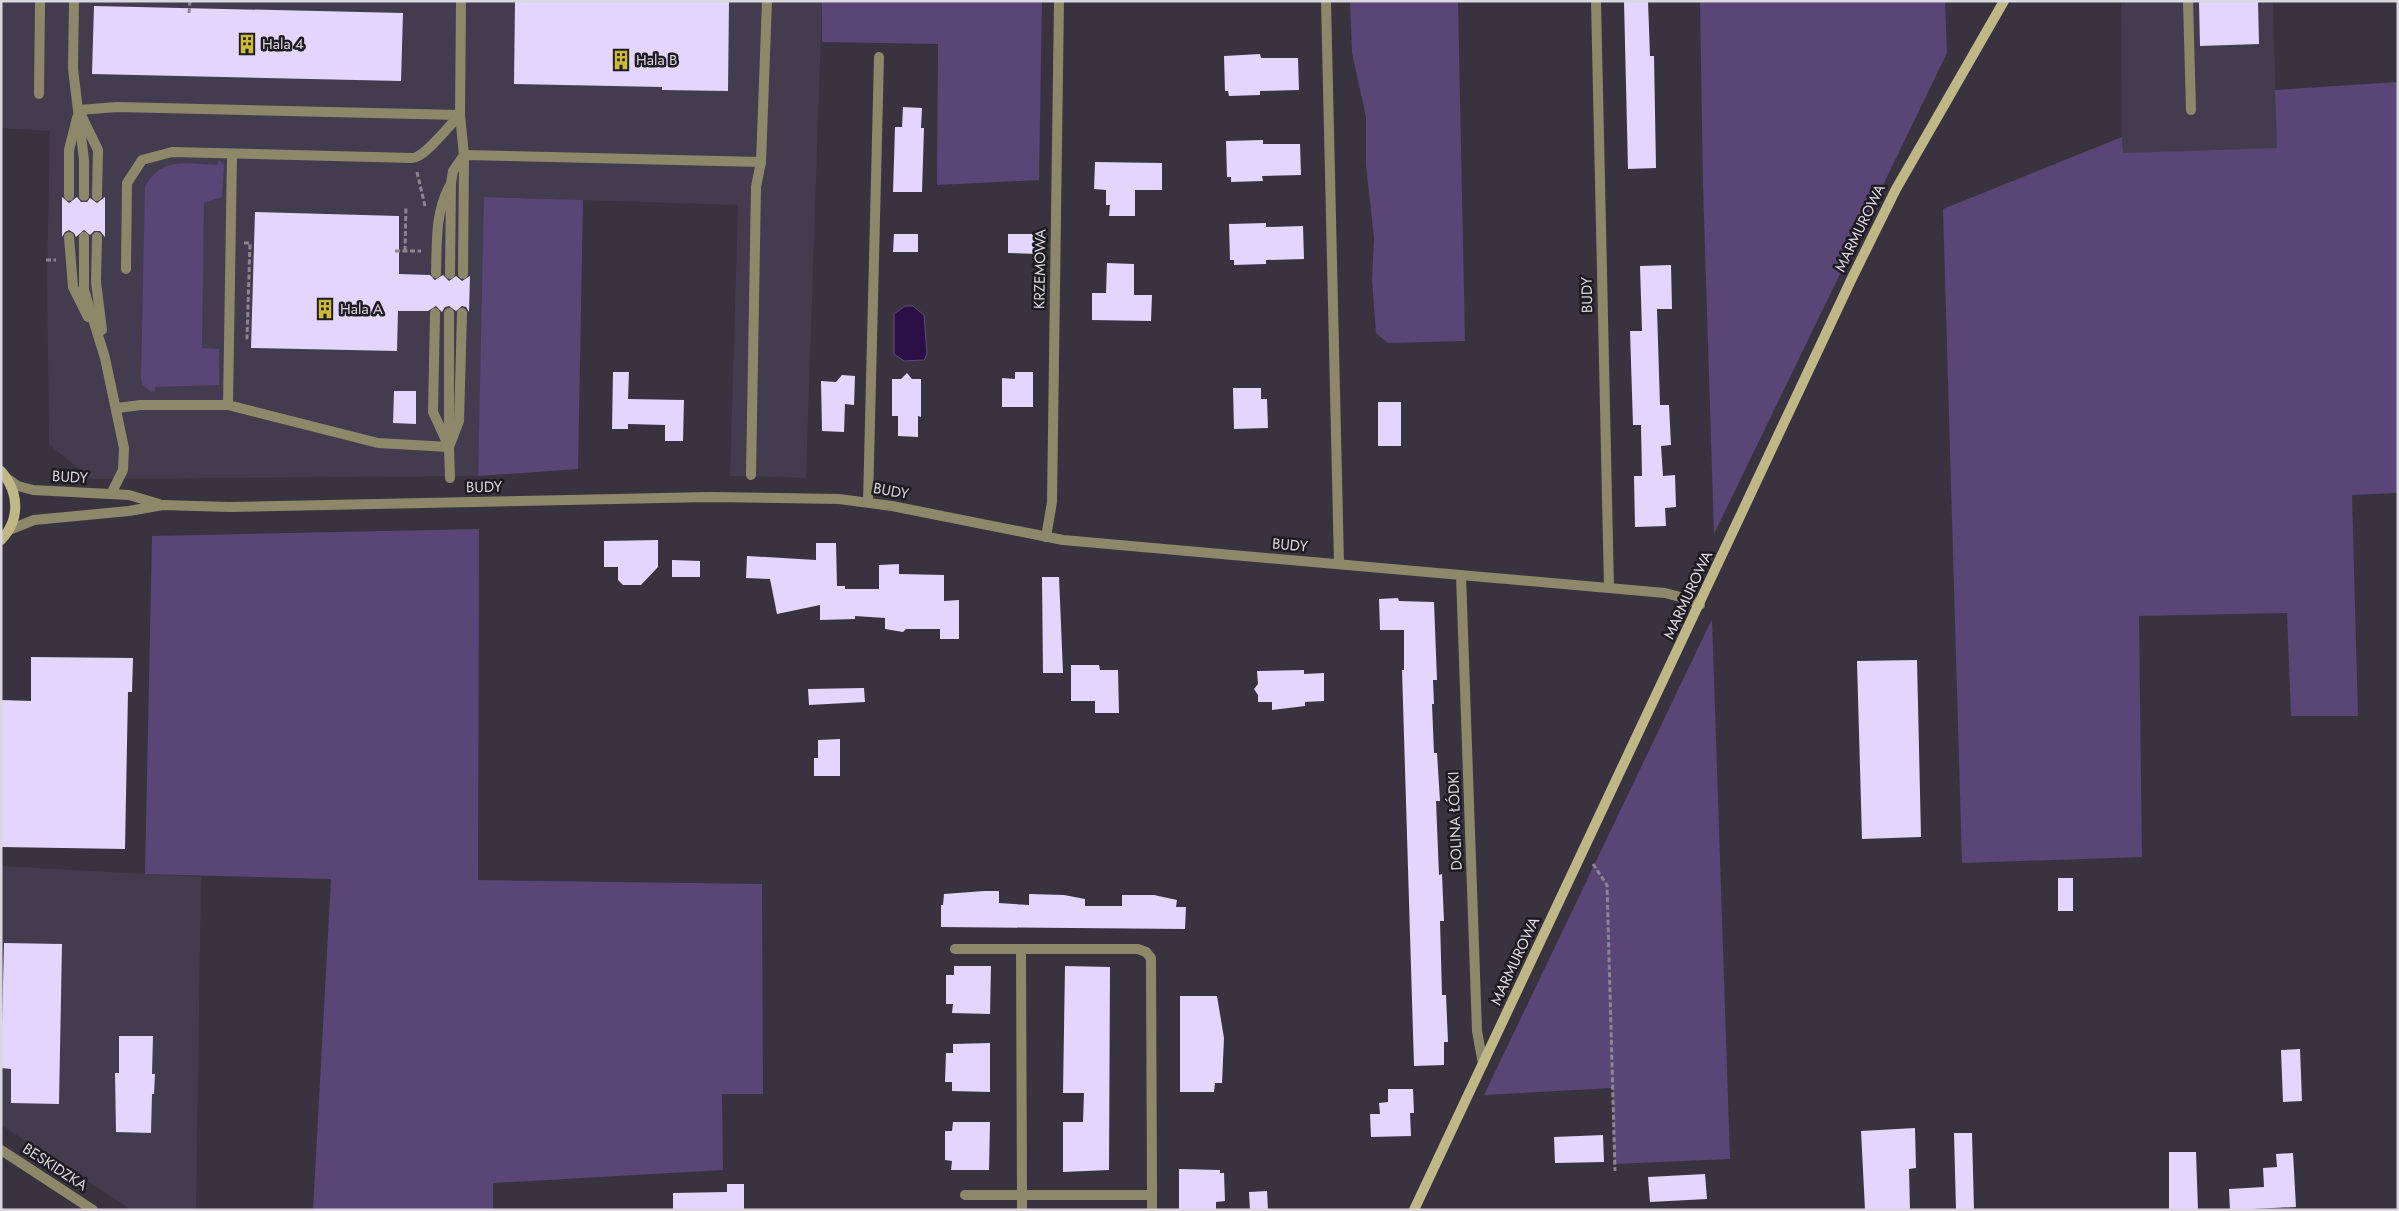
<svg xmlns="http://www.w3.org/2000/svg" width="2399" height="1211" font-family="Jost,sans-serif">
<rect width="100%" height="100%" fill="#38333f"/>
<g fill="#423c4e">
<polygon points="1,1 822,1 806,478 730,476 738,205 485,197 478,476 91,479 49,444 47,275 50,131 1,128"/>
<polygon points="2121,1 2273,1 2277,148 2122,154"/>
<polygon points="1,866 201,877 196,1210 132,1210 1,1125"/>
</g>
<g fill="#594576">
<polygon points="822,1 1042,1 1039,180 937,185 938,44 822,42"/>
<polygon points="1350,1 1458,1 1465,341 1388,343 1376,333 1372,280 1374,238 1366,165 1366,117 1352,53"/>
<polygon points="1700,1 1945,1 1947,53 1714,534 1703,185"/>
<polygon points="2398,82 2398,493 2352,495 2358,716 2291,716 2287,613 2139,616 2142,857 1962,863 1943,209 2122,137 2123,153 2277,148 2275,90"/>
<path d="M219,160L224,165L222,197L204,203L202,348L219,349V385L155,387V391L151,392L142,384L141,379L145,187C161,156 187,164 217,165Z"/>
<polygon points="484,197 583,200 578,469 478,476"/>
<polygon points="479,529 478,880 762,884 763,1094 722,1094 723,1170 493,1183 493,1210 313,1210 331,879 145,874 152,536"/>
<polygon points="1712,619 1730,1159 1615,1164 1613,1088 1484,1095"/>
</g>
<polygon fill="#2a1047" stroke="#5f4c75" points="905,306 913,306 924,315 927,354 924,360 904,361 894,354 894,314"/>
<g fill="#e3d5fe">
<polygon points="515,1 729,1 728,91 662,90 662,87 514,84"/>
<polygon points="1624,1 1648,1 1650,56 1654,56 1656,168 1628,169"/>
<polygon points="2199,1 2258,1 2259,44 2200,46"/>
<polygon points="94,6 403,13 401,81 92,74"/>
<polygon points="1260,54 1261,58 1298,58 1299,90 1260,91 1260,95 1229,96 1228,91 1225,91 1224,56"/>
<polygon points="903,107 922,108 921,128 924,128 922,192 893,192 895,127 902,127"/>
<polygon points="1263,140 1263,144 1300,144 1301,175 1262,176 1263,181 1231,182 1231,177 1227,177 1226,141"/>
<polygon points="1095,162 1162,163 1162,190 1135,190 1135,216 1109,216 1110,205 1106,205 1106,190 1094,189"/>
<polygon points="62,197 69,203 77,197 81,202 87,202 90,198 97,203 105,197 105,237 100,231 94,231 90,235 84,230 76,237 74,233 69,230 65,232 62,237"/>
<polygon points="255,212 399,216 399,274 430,275 435,280 443,275 449,281 456,276 462,281 470,276 469,312 466,307 462,306 456,311 449,306 445,307 442,312 436,306 428,311 398,311 397,351 251,348"/>
<polygon points="1266,223 1266,227 1303,226 1304,259 1266,260 1266,264 1234,265 1234,260 1230,260 1229,224"/>
<polygon points="894,234 918,234 918,252 893,252"/>
<polygon points="1008,234 1038,234 1038,254 1008,253"/>
<polygon points="1107,263 1134,264 1134,295 1152,295 1151,321 1092,320 1092,293 1106,293"/>
<polygon points="1671,265 1672,309 1657,309 1660,405 1669,405 1671,445 1661,446 1663,476 1675,475 1676,507 1665,508 1666,526 1635,527 1634,476 1642,476 1641,425 1633,425 1630,331 1642,331 1640,266"/>
<polygon points="613,372 629,372 628,399 684,400 683,441 665,441 665,425 628,424 628,429 612,429"/>
<polygon points="1015,372 1033,372 1033,407 1002,407 1002,378 1015,379"/>
<polygon points="907,373 912,379 921,379 921,417 918,416 918,437 898,436 898,416 892,416 892,379 901,379"/>
<polygon points="842,375 855,376 854,405 845,404 844,432 822,431 821,381 836,382"/>
<polygon points="1233,388 1261,388 1261,399 1267,399 1268,428 1234,429"/>
<polygon points="394,391 416,391 416,424 393,423"/>
<rect x="1378" y="402" width="23" height="44"/>
<polygon points="658,540 658,567 641,585 623,585 618,580 618,567 604,567 604,541"/>
<polygon points="816,543 836,543 837,586 845,586 845,589 879,589 879,565 899,564 899,574 944,575 944,601 959,600 959,639 940,639 940,629 906,629 903,632 885,629 885,618 855,616 855,619 820,620 820,605 777,614 770,579 746,578 747,556 816,560"/>
<polygon points="672,560 700,561 700,577 672,577"/>
<polygon points="1042,577 1059,577 1063,673 1043,673"/>
<polygon points="1398,598 1399,601 1434,602 1437,680 1433,680 1434,704 1432,704 1434,753 1437,753 1440,801 1436,801 1439,875 1442,874 1443,898 1444,921 1440,921 1442,995 1446,995 1448,1042 1444,1042 1444,1065 1414,1066 1402,670 1404,670 1404,630 1380,630 1379,599"/>
<polygon points="31,657 133,658 132,692 128,692 125,849 1,847 1,700 31,701"/>
<polygon points="1917,660 1921,837 1862,839 1857,661"/>
<polygon points="1071,665 1099,665 1100,670 1118,670 1119,713 1095,713 1095,701 1071,701"/>
<polygon points="1304,670 1304,674 1324,673 1324,701 1305,702 1305,706 1272,710 1272,702 1258,702 1258,695 1254,689 1258,684 1257,671"/>
<polygon points="864,688 865,702 809,705 808,689"/>
<polygon points="840,739 840,776 814,776 814,758 818,758 818,740"/>
<rect x="2058" y="878" width="15" height="33"/>
<polygon points="984,891 999,891 999,903 1029,905 1029,894 1064,895 1085,899 1085,906 1122,906 1122,895 1154,895 1177,900 1176,907 1186,907 1185,929 941,927 941,905 943,905 944,894"/>
<polygon points="4,943 62,944 59,1104 11,1103 11,1069 1,1068"/>
<polygon points="954,966 991,966 990,1014 952,1013 953,1004 946,1004 946,975 954,975"/>
<polygon points="1065,966 1110,967 1109,1170 1063,1172 1063,1122 1083,1122 1084,1093 1063,1093"/>
<polygon points="1180,996 1217,996 1224,1038 1222,1083 1215,1083 1214,1092 1180,1092"/>
<polygon points="119,1036 153,1036 152,1074 155,1074 154,1094 152,1094 151,1133 116,1132 115,1073 119,1073"/>
<polygon points="990,1043 990,1092 952,1091 952,1082 945,1082 946,1053 953,1053 953,1044"/>
<polygon points="2300,1049 2302,1101 2283,1102 2281,1050"/>
<polygon points="1388,1089 1413,1089 1414,1113 1410,1113 1411,1136 1371,1137 1370,1114 1380,1114 1379,1103 1388,1102"/>
<polygon points="953,1122 990,1122 989,1170 951,1170 952,1161 945,1160 945,1131 952,1131"/>
<polygon points="1915,1128 1916,1168 1909,1169 1910,1210 1865,1210 1861,1131"/>
<polygon points="1954,1133 1972,1133 1974,1210 1956,1210"/>
<polygon points="1603,1135 1604,1162 1555,1163 1554,1137"/>
<polygon points="2169,1152 2196,1152 2198,1210 2169,1210"/>
<polygon points="2293,1153 2296,1207 2230,1210 2229,1189 2264,1187 2263,1168 2277,1167 2276,1154"/>
<polygon points="1179,1169 1220,1170 1220,1173 1224,1173 1225,1201 1216,1202 1216,1210 1179,1210"/>
<polygon points="1705,1174 1707,1199 1650,1202 1648,1177"/>
<polygon points="727,1184 744,1184 744,1210 673,1210 673,1193 727,1192"/>
<polygon points="1267,1191 1268,1210 1250,1210 1249,1192"/>
</g>
<g fill="none" stroke-linecap="round" stroke-linejoin="round">
<g stroke="#8b8791" stroke-width="3" stroke-dasharray="5 2.5" stroke-linecap="butt">
<polyline points="189,13 190,1"/>
<polyline points="417,172 425,206"/>
<polyline points="244,243 250,243 247,338 244,338"/>
<polyline points="395,251 421,251"/>
<polyline points="405,251 406,206"/>
<polyline points="46,260 56,260"/>
<polyline points="1593,864 1607,885 1615,1171"/>
</g>
<g stroke="#8d886a" stroke-width="10">
<polyline points="74,1 73,69 84,160 84,196"/>
<polyline points="2188,1 2191,110"/>
<polyline points="39,94 40,1"/>
<polyline points="79,110 117,107 460,115 464,155 463,274"/>
<polyline points="82,117 98,150 97,196"/>
<polyline points="232,154 228,405 378,443 449,447"/>
<polyline points="69,196 69,150 77,118"/>
<polyline points="69,237 73,287 88,317"/>
<polyline points="84,237 84,290 105,358 124,448 123,470 111,494"/>
<polyline points="97,237 96,282 102,330"/>
<path d="M126,269L127,183L142,160L172,152L412,158C425,158 448,126 460,115L461,1"/>
<path d="M436,273C437,243 435,214 449,187"/>
<polyline points="450,274 451,183 453,171 464,155 761,162 767,1"/>
<polyline points="435,313 433,412 449,447"/>
<polyline points="117,408 141,405 228,405"/>
<polyline points="449,441 449,313"/>
<polyline points="751,475 756,187 761,162"/>
<polyline points="450,478 449,447 459,421 462,313"/>
<polyline points="868,502 879,57"/>
<polyline points="955,949 1021,949"/>
<polyline points="965,1195 1022,1195 1022,1210"/>
<polyline points="1152,1195 1022,1195 1021,949 1138,949 1146,952 1151,958 1152,1195 1152,1210"/>
</g>
<g stroke="#8d886a" stroke-width="10">
<polyline points="1326,1 1339,564"/>
<polyline points="1596,1 1609,588"/>
<polyline points="8,479 18,486 33,490 129,495 159,504"/>
<polyline points="9,530 34,520 129,511 163,505 229,507 709,497 839,499 892,506 1063,540 1665,593 1688,599 1700,605"/>
<polyline points="1046,537 1052,502 1059,1"/>
<polyline points="1461,575 1477,1031 1483,1064"/>
<polyline points="1,1150 93,1210"/>
</g>
<g stroke="#bfb786" stroke-width="10">
<path d="M1,471C19,492 21,519 1,540"/>
<polyline points="1414,1210 1852,278 1896,189 2004,1"/>
</g>
</g>
<defs>
<symbol id="building-bare" viewBox="-9 -9 18 18"><path d="M-4-6H4V6H1V3H-1V6H-4ZM-2.5-4.3h1.7v1.8h-1.7ZM.8-4.3h1.7v1.8H.8ZM-2.5-1h1.7V.8h-1.7ZM.8-1h1.7V.8H.8Z" fill="#cdb938" stroke="#1e1c22" stroke-width="2.5" paint-order="stroke"/></symbol>
</defs>
<g fill-rule="evenodd">
<use href="#building-bare" x="233" y="30" width="28" height="28"/>
<use href="#building-bare" x="607" y="46" width="28" height="28"/>
<use href="#building-bare" x="311" y="295" width="28" height="28"/>
</g>
<g text-anchor="middle" dominant-baseline="central" stroke-width="5" stroke-linejoin="round" paint-order="stroke">
<g font-size="15" fill="#dad7df" stroke="#1e1c22" text-anchor="start">
<text x="262" y="44">Hala 4</text>
<text x="636" y="60">Hala B</text>
<text x="340" y="309">Hala A</text>
</g>
<g font-size="15" fill="#dad7df" stroke="#1e1c22">
<text transform="translate(1860 228) rotate(-64)">MARMUROWA</text>
<text transform="translate(1040 269) rotate(-89)">KRZEMOWA</text>
<text transform="translate(1587 295) rotate(-91)">BUDY</text>
<text transform="translate(70 477) rotate(3)">BUDY</text>
<text transform="translate(484 487) rotate(-1)">BUDY</text>
<text transform="translate(891 491) rotate(10)">BUDY</text>
<text transform="translate(1290 545) rotate(5)">BUDY</text>
<text transform="translate(1688 595) rotate(-65)">MARMUROWA</text>
<text transform="translate(1455 821) rotate(-92)">DOLINA ŁÓDKI</text>
<text transform="translate(1515 961) rotate(-65)">MARMUROWA</text>
<text transform="translate(55 1167) rotate(33)">BESKIDZKA</text>
</g>
</g>
<rect width="2399" height="1211" fill="none" stroke="#dad7df" stroke-width="5"/>
</svg>
